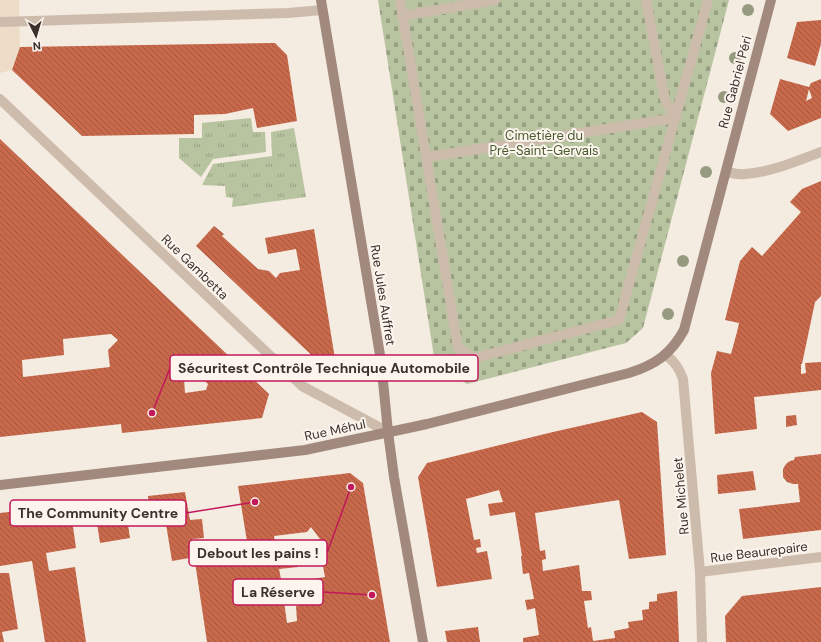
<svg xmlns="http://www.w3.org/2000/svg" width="821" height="642" font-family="'DM Sans',sans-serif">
<defs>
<pattern id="cemetery-stones" width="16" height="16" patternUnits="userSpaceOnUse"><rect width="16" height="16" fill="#b8c4a0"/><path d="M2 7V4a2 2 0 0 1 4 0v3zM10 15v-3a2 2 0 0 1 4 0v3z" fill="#97a083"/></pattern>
<pattern id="park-tufts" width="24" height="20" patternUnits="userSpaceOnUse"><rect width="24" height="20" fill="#b8c4a0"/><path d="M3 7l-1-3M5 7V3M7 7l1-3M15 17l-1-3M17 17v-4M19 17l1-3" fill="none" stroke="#97a083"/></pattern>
<pattern id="building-back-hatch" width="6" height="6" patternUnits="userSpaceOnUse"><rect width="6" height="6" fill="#c8694b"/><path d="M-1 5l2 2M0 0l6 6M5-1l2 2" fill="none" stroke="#a4573f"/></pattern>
</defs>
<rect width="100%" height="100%" fill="#f4ebe1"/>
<polygon fill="url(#cemetery-stones)" points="378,0 729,0 643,328 626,343 467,384 435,363"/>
<g fill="url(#park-tufts)">
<polygon points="251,118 253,132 265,132 266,152 213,159 201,177 179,158 179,138 202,138 202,123"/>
<polygon points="294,128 306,197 232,207 233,198 226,197 225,186 202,185 213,164 272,156 271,132"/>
</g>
<polygon fill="#ecdcc8" points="0,0 19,0 20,47 12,70 0,73"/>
<g fill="url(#building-back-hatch)" fill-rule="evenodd">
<polygon points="821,20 821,44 815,66 787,58 797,22"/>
<polygon points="275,43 287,55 297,121 257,128 253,108 225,114 194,115 194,134 82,136 12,70 20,47"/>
<path d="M780,79L809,87L811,83L821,79V118L788,131L770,114ZM809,89L812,98L806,101Z"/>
<path d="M0,139L269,394L262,418L122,433L121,424L0,437ZM111,334L118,340L108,350L110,367L23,377L22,360L64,355L63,339ZM193,370L208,384L206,390L185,393L184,379Z"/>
<polygon points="821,181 821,296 815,302 802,364 801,364 801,374 806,373 805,363 821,362 821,390 754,397 757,429 715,434 711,373 717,351 731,354 737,332 739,323 725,320 740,261 752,247 762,256 801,212 790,202 802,189"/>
<polygon points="214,226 224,234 222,236 258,269 269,271 276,278 280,273 300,270 296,249 268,254 265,238 314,229 335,359 322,365 196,246"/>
<polygon points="642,412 657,422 666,555 629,559 619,500 535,513 540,551 545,550 546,559 542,560 543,571 579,565 582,591 591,591 592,600 584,601 588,628 591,627 593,641 615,638 614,631 629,628 628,622 643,620 642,610 649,609 649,602 657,601 657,594 677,591 679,642 523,642 523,638 539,635 535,608 527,610 525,600 534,599 529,573 523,574 521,556 522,556 515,512 490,516 488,504 503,502 499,490 466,499 474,540 480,539 481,547 476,548 477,553 487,551 492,579 437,587 418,477 427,463 553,432"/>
<polygon points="796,415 797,425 786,427 786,416"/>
<polygon points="821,454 821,530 743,539 739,509 800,502 798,484 793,484 787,482 783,477 783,469 786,464 790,461 794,460 795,457"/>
<polygon points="753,471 756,490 718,494 717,475"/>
<path d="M350,473L363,483L390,642H207L195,562L247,554L249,566H251L238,486ZM311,527L320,539L318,540L325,577L282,584L279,569L298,567L296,548L276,550L274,536L307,532ZM310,590L313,603L296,606L297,621L287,623L283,594Z"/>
<polygon points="185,492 190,520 202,519 204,538 192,539 193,544 201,543 202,550 194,551 195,557 172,561 166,524 181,522 180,512 150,515 148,496"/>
<polygon points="70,505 76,548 46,553 49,571 75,567 86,642 45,642 32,561 0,566 0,513"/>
<polygon points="125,505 130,538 100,543 95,510"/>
<polygon points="0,573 9,573 18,629 2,632 4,642 0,642"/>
<polygon points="821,587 821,642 726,642 725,616 742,596"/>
<polygon points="478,627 480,642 447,642 445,631"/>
</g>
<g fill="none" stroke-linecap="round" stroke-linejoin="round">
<g stroke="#cdbbac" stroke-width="10">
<polyline points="400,0 458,348 475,358 619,320 708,0"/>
<polyline points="402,16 495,0"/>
<polyline points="427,157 676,118 665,100 646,0"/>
</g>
<g stroke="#cdbbac" stroke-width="10">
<polyline points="0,22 288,13 322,10"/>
<polyline points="0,99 302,386 388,432"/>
<path d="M726,172C732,173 739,175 745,174C772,172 797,161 821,152"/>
<path d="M666,355C675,362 679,368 683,379L700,572L702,642"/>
<polyline points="700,572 821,557"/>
</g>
<g stroke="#a18a7d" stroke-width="10">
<polyline points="321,0 381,361 388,432 394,477 423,642"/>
<path d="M0,485L305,450L427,424L629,373C655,365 671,354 684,330C714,220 741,110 771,0"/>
</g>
</g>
<g fill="#969b7f">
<circle cx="748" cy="10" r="6"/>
<circle cx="735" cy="58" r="6"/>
<circle cx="724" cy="97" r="6"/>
<circle cx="706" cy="172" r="6"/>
<circle cx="683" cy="261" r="6"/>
<circle cx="668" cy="314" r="6"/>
</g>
<g text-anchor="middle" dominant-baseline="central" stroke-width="4" stroke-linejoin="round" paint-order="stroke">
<g font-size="13" fill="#3b302b" stroke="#fbf5ee">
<text transform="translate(735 82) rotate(-75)">Rue Gabriel Péri</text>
<text transform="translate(195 267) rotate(44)">Rue Gambetta</text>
<text transform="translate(383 295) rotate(81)">Rue Jules Auffret</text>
<text transform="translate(335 430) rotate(-12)">Rue Méhul</text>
<text transform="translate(681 496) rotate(-95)">Rue Michelet</text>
<text transform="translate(759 552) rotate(-7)">Rue Beaurepaire</text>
</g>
<g font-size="13" fill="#4a5a2e" stroke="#fbf5ee">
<text x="544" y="135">Cimetière du<tspan x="544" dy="15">Pré-Saint-Gervais</tspan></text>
</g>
</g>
<path fill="none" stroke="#c2185b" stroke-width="1.5" d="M152 413L170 368M255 502L186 513M351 487L327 553M372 595L323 592"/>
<g fill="#c2185b" stroke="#fbf5ee" stroke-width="1.5">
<circle cx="152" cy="413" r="4"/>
<circle cx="255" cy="502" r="4"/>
<circle cx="351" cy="487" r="4"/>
<circle cx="372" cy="595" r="4"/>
</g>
<g fill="#fbf5ee" stroke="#c2185b" stroke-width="1.5">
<rect x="170" y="355" width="308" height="26" rx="4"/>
<rect x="10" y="500" width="176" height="26" rx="4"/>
<rect x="189" y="540" width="138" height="26" rx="4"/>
<rect x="233" y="579" width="90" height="26" rx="4"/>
</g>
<g font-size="14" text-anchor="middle" font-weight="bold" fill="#3b302b">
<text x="324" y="373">Sécuritest Contrôle Technique Automobile</text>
<text x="98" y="518">The Community Centre</text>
<text x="258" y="558">Debout les pains !</text>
<text x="278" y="597">La Réserve</text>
</g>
<g transform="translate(36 36) rotate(175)" stroke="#fbf5ee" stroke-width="3" paint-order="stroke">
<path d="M0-3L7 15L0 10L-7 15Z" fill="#3b302b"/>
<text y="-6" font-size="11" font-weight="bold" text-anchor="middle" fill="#3b302b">N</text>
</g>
</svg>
